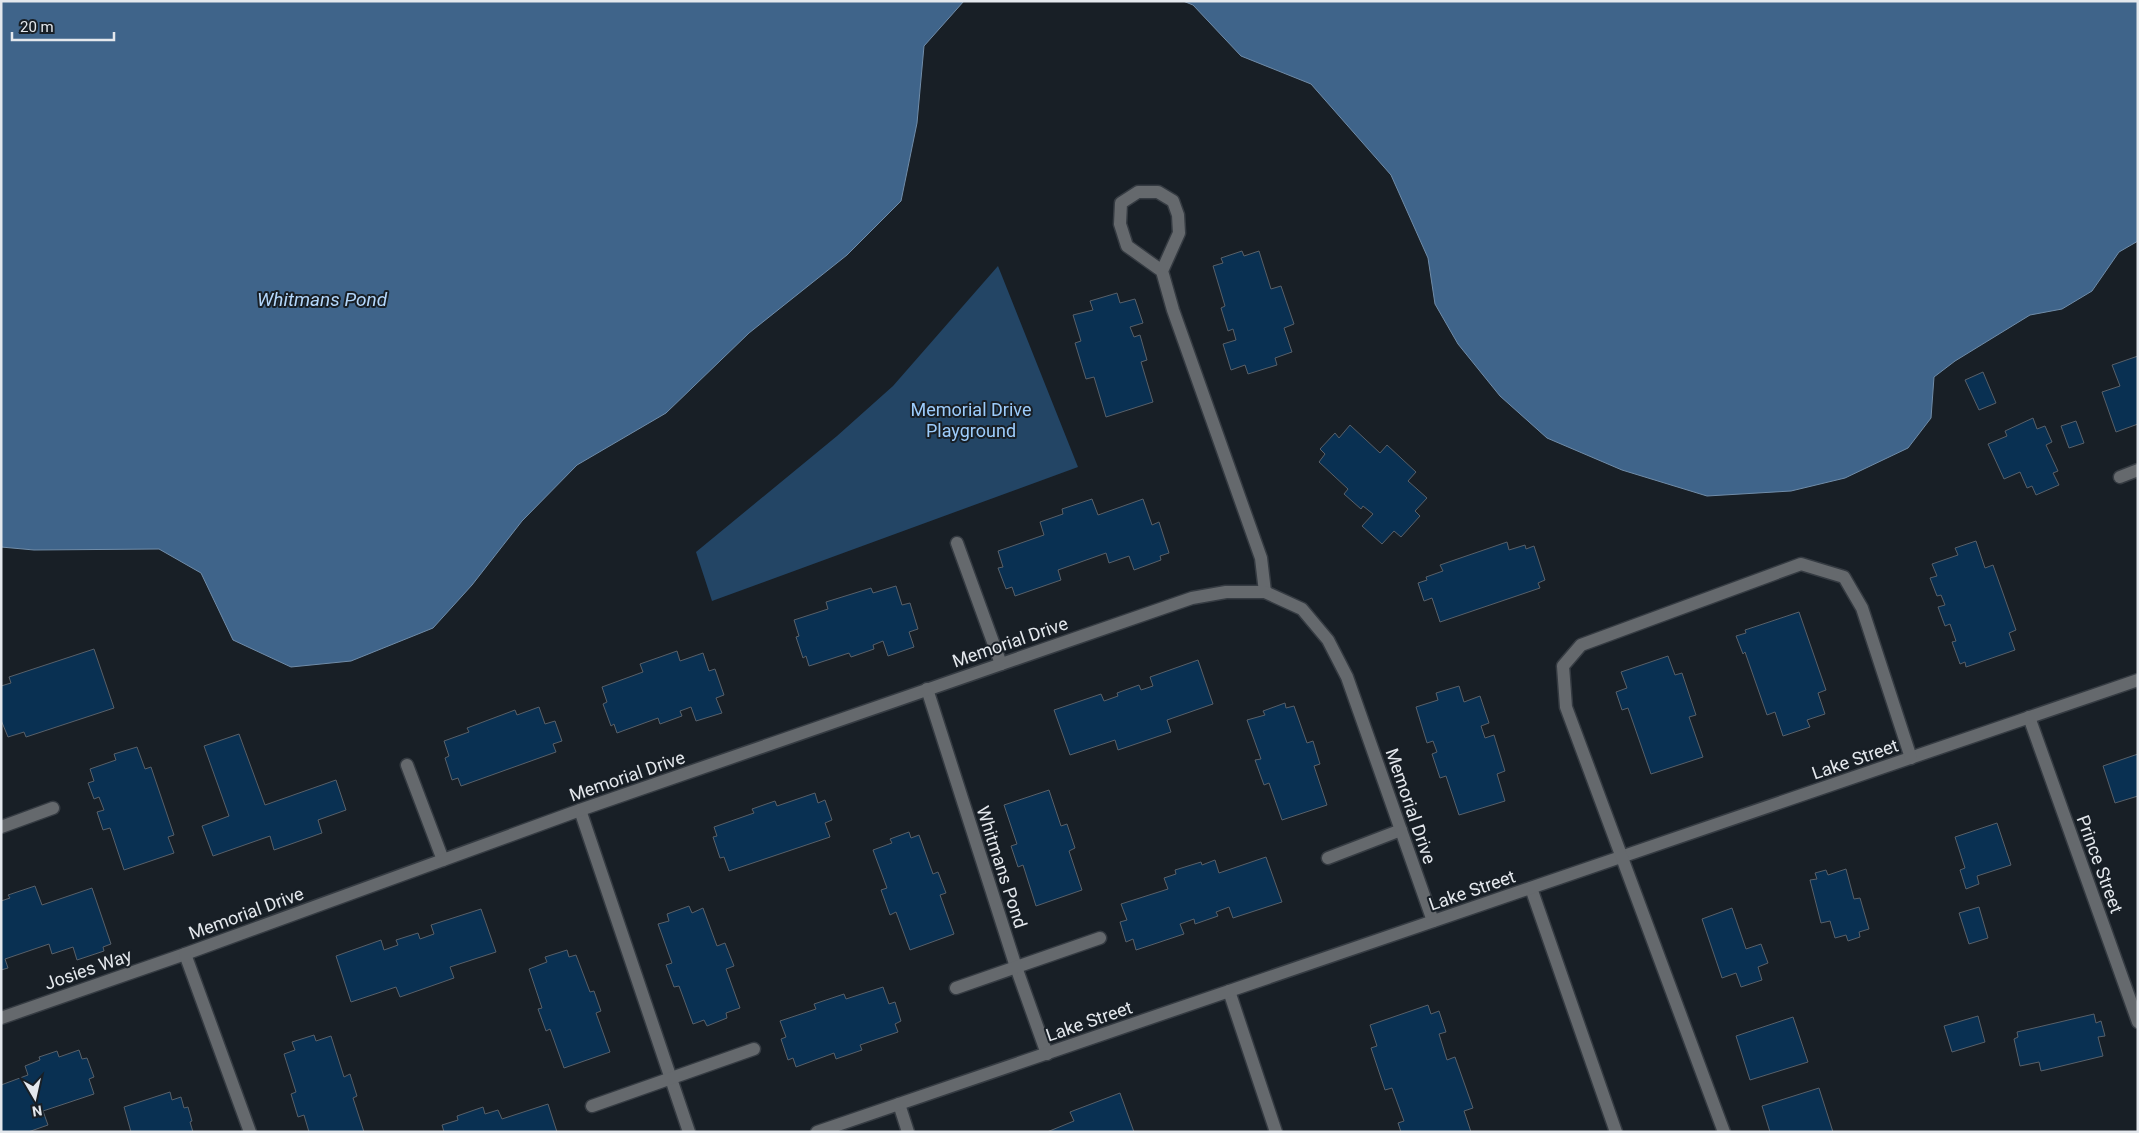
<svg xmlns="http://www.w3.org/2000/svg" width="2139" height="1133" font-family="Roboto,sans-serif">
<rect width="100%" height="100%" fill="#181f26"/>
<polygon fill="#234565" points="998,266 1078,467 712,601 696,552 837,436 893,386"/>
<g fill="#3f648a" stroke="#708ca8">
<polygon points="1,1 964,1 924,46 917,123 901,201 847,255 749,333 666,413 577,465 522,521 472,585 433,628 351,661 291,667 233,640 201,573 159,549 34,550 1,547"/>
<polygon points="1183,1 2138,1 2138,241 2119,252 2092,291 2062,309 2030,315 1955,361 1934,377 1931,418 1908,448 1845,478 1791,491 1707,496 1622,470 1547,438 1500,396 1458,344 1435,304 1428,258 1391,175 1311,84 1241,56 1193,5"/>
</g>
<g fill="#093052" stroke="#586069">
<polygon points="1242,251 1244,256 1259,251 1271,289 1281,286 1294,324 1284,328 1292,352 1275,358 1277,365 1248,374 1245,365 1231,370 1223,344 1236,340 1233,329 1228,331 1221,308 1225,306 1213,266 1223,263 1221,258"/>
<polygon points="1117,293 1120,303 1135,299 1143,323 1130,327 1134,337 1140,335 1147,360 1141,362 1153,402 1106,417 1094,377 1086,379 1075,343 1081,341 1073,315 1093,310 1090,301"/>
<polygon points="2138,356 2138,424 2116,432 2102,392 2120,386 2112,365"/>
<polygon points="1983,372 1996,403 1979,410 1965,380"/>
<polygon points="2033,418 2037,429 2045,426 2052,442 2046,445 2058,471 2053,473 2059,485 2036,495 2032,486 2027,488 2020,472 2004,479 1988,444 2007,436 2005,431"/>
<polygon points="2076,421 2084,443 2069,448 2061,426"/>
<polygon points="1350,425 1380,453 1387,445 1416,472 1408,481 1427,498 1415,511 1420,516 1401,537 1394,531 1382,544 1362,526 1373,514 1363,506 1361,509 1344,494 1348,489 1319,462 1325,454 1320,449 1335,433 1339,438"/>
<polygon points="1092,499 1098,515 1143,499 1152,525 1159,522 1169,553 1160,556 1161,560 1134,570 1129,556 1109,563 1106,553 1058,570 1061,580 1015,596 1012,587 1006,589 998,568 1003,567 998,551 1044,535 1040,522 1063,514 1062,509"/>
<polygon points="1976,541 1985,568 1993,565 2016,630 2009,633 2015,650 1966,667 1965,662 1960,664 1952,642 1956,641 1950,624 1945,626 1938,607 1945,605 1941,595 1937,596 1930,578 1937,576 1932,564 1958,555 1955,548"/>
<polygon points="1507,542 1509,550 1525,545 1526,549 1534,546 1545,580 1538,583 1540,588 1440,622 1432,598 1424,601 1418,583 1427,580 1426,577 1443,571 1440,565"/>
<polygon points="896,586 902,605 910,603 918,629 909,632 914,647 888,656 883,641 873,645 874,649 851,657 849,653 809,666 806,656 803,658 796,637 799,636 794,620 828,609 826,602 871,588 873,593"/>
<polygon points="1799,612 1826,690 1818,693 1825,714 1807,720 1810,727 1783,736 1775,712 1767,715 1745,652 1743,654 1736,636 1746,633 1745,630"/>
<polygon points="94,649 114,708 26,737 24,732 8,737 1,720 1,686 11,683 9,677"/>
<polygon points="677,651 680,661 703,653 709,671 715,669 724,695 716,698 722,713 696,721 691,707 680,711 682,716 660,724 658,718 617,733 614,724 611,726 603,704 607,702 602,687 643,672 640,664"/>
<polygon points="1668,656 1675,675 1682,673 1696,715 1689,717 1703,757 1651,774 1628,708 1622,710 1616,692 1627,688 1621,672"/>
<polygon points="1198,660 1213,704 1167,720 1171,732 1118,750 1115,740 1070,755 1054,710 1101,694 1104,701 1118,696 1117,693 1139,685 1141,690 1153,686 1150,677"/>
<polygon points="1459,686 1464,702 1480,696 1489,723 1481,726 1485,738 1494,735 1505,771 1497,774 1505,801 1459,815 1446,776 1440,778 1432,754 1437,752 1433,741 1427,743 1416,707 1438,700 1436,693"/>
<polygon points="1285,703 1286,708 1294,706 1307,743 1313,741 1320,764 1314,766 1327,805 1282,820 1269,783 1264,785 1255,760 1261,759 1247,720 1265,715 1263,711"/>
<polygon points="539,707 545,724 555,721 562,741 553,744 556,752 461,786 458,778 452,780 445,758 449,756 444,741 469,732 467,728 515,710 517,715"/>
<polygon points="239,734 265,805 336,780 346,810 318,820 322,833 274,850 270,836 213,856 202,826 229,816 204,746"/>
<polygon points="137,747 145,769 151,767 174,835 168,837 174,853 124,870 110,828 103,830 97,812 104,810 99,797 94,799 88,783 94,781 90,769 116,760 114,754"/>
<polygon points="2138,754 2138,796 2115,803 2103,766"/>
<polygon points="1049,790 1061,826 1067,824 1075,848 1069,851 1082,890 1036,906 1023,865 1018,867 1011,846 1017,844 1004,805"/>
<polygon points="815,793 818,803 825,800 832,820 825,823 830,837 729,871 724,857 720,858 713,837 717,836 714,827 754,813 752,809 775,801 777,806"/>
<polygon points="1997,823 2011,865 1977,876 1979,884 1966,889 1960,870 1965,868 1955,837"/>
<polygon points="909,832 911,838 919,835 933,874 938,872 946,893 940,895 954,934 910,950 896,912 890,915 881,890 887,888 873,850 892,843 890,839"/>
<polygon points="1266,857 1282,902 1233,918 1229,907 1216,912 1218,916 1195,924 1194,919 1180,924 1184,934 1136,950 1133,939 1126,942 1120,922 1127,920 1121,904 1168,889 1164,878 1176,874 1175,870 1201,862 1202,865 1215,860 1219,873"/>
<polygon points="1846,869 1854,899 1860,898 1869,929 1859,932 1860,937 1848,941 1846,935 1835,938 1830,921 1821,923 1810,880 1817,879 1815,873 1826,870 1828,875"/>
<polygon points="35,886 42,905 92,888 111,944 103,947 104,951 77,960 73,947 52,954 49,944 5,959 8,968 1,970 1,901 10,898 8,895"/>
<polygon points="689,906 692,913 703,908 717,946 725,943 734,966 726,969 740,1008 726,1013 727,1018 707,1026 704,1020 693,1024 679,986 674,987 666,965 672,963 658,924 669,921 667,914"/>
<polygon points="1979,907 1988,938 1969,944 1959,913"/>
<polygon points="1732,908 1746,949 1761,944 1768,963 1758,967 1762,980 1741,987 1736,973 1722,978 1702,919"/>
<polygon points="481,909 496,952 450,967 454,978 400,997 396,987 351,1002 336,956 381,940 384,950 398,945 396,940 418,933 420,939 434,934 431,925"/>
<polygon points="567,950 569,957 576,955 590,992 594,991 601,1011 596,1013 610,1052 564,1068 550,1029 546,1031 538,1009 542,1008 529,969 547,962 545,957"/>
<polygon points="883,987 889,1004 895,1002 901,1021 895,1024 898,1032 860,1045 862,1050 836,1059 834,1053 796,1067 793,1058 788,1060 781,1039 786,1037 780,1021 816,1009 814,1004 844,994 846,999"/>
<polygon points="1428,1005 1431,1014 1439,1011 1446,1032 1439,1034 1447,1060 1455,1057 1473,1108 1464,1111 1471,1132 1401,1132 1398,1123 1404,1121 1392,1088 1385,1090 1371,1048 1377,1046 1370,1025"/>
<polygon points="2094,1014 2096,1023 2101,1021 2105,1036 2098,1037 2103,1056 2041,1071 2039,1062 2020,1066 2014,1039 2018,1037 2017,1032"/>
<polygon points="1978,1016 1985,1042 1952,1052 1944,1026"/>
<polygon points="1793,1017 1808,1062 1750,1080 1736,1036"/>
<polygon points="314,1035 316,1041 331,1036 344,1077 350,1074 357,1096 353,1098 364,1132 309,1132 304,1115 298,1117 291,1094 296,1092 284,1054 295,1050 292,1042"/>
<polygon points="79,1050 82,1059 87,1058 94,1077 89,1079 94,1094 43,1111 48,1125 28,1132 1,1132 1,1085 28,1075 25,1066 40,1060 39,1057 57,1051 59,1057"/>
<polygon points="1819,1088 1833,1132 1770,1132 1762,1106"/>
<polygon points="170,1092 172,1100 181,1097 184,1108 188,1107 192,1121 190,1122 193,1132 131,1132 124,1107"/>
<polygon points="1120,1093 1134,1132 1047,1132 1074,1121 1070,1112"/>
<polygon points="548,1104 557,1132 444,1132 442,1125 458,1120 457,1116 483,1107 485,1114 498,1110 502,1119"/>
</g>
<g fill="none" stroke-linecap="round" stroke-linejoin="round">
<defs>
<g id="minor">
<polyline points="1162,271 1179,233 1178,215 1173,201 1158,192 1138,192 1121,203 1120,224 1127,246 1162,271 1173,310 1261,558 1265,592"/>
<polyline points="2120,477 2138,470"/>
<polyline points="957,543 1001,664"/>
<polyline points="927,689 1016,967 1047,1054"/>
<polyline points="2029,717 2138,1022"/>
<polyline points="407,765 443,860"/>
<polyline points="580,810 689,1132"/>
<polyline points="1,827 53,808"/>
<polyline points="1328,858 1401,830"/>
<polyline points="1531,888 1616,1132"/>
<polyline points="956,988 1100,938"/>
<polyline points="1229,991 1276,1132"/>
<polyline points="1,1018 185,954"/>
<polyline points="899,1104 908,1132"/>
<polyline points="592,1106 754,1049"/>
<polyline points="250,1132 185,954 580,810 1192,598 1226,592 1265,592 1302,609 1328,640 1347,677 1433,921"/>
<polyline points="817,1132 2138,680"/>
<polyline points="1724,1132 1566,707 1563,666 1581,645 1801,564 1844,577 1862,608 1911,758"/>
</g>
</defs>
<use href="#minor" stroke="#353b42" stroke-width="15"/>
<use href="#minor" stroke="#65696d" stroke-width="12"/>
</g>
<g text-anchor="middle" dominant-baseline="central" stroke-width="4" stroke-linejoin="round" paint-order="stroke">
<g font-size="18" fill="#9dccfb" stroke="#181f26">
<text x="971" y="409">Memorial Drive<tspan x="971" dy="21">Playground</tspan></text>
</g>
<g font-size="18" fill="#e4e8ed" stroke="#181f26">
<text transform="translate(1010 642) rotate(-19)">Memorial Drive</text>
<text transform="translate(1855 759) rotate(-19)">Lake Street</text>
<text transform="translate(627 776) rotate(-19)">Memorial Drive</text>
<text transform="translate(1411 806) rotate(71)">Memorial Drive</text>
<text transform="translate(2100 864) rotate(70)">Prince Street</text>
<text transform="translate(1002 867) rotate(72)">Whitmans Pond</text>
<text transform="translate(1472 890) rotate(-19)">Lake Street</text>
<text transform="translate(246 913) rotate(-20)">Memorial Drive</text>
<text transform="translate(88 969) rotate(-19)">Josies Way</text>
<text transform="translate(1089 1021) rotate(-19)">Lake Street</text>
</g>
<g font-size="19" font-style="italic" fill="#b4d7fb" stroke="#181f26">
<text x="322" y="299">Whitmans Pond</text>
</g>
</g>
<rect width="2139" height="1133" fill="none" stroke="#e4e8ed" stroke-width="5"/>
<g transform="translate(35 1098) rotate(171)" stroke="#181f26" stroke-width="4" paint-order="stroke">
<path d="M0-4L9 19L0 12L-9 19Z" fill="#e4e8ed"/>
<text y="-8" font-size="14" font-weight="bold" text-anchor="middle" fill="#e4e8ed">N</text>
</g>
<path d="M12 32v8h102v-8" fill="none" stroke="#e4e8ed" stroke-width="2.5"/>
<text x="20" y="32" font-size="15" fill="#e4e8ed" stroke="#181f26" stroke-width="4" paint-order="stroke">20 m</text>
</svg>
